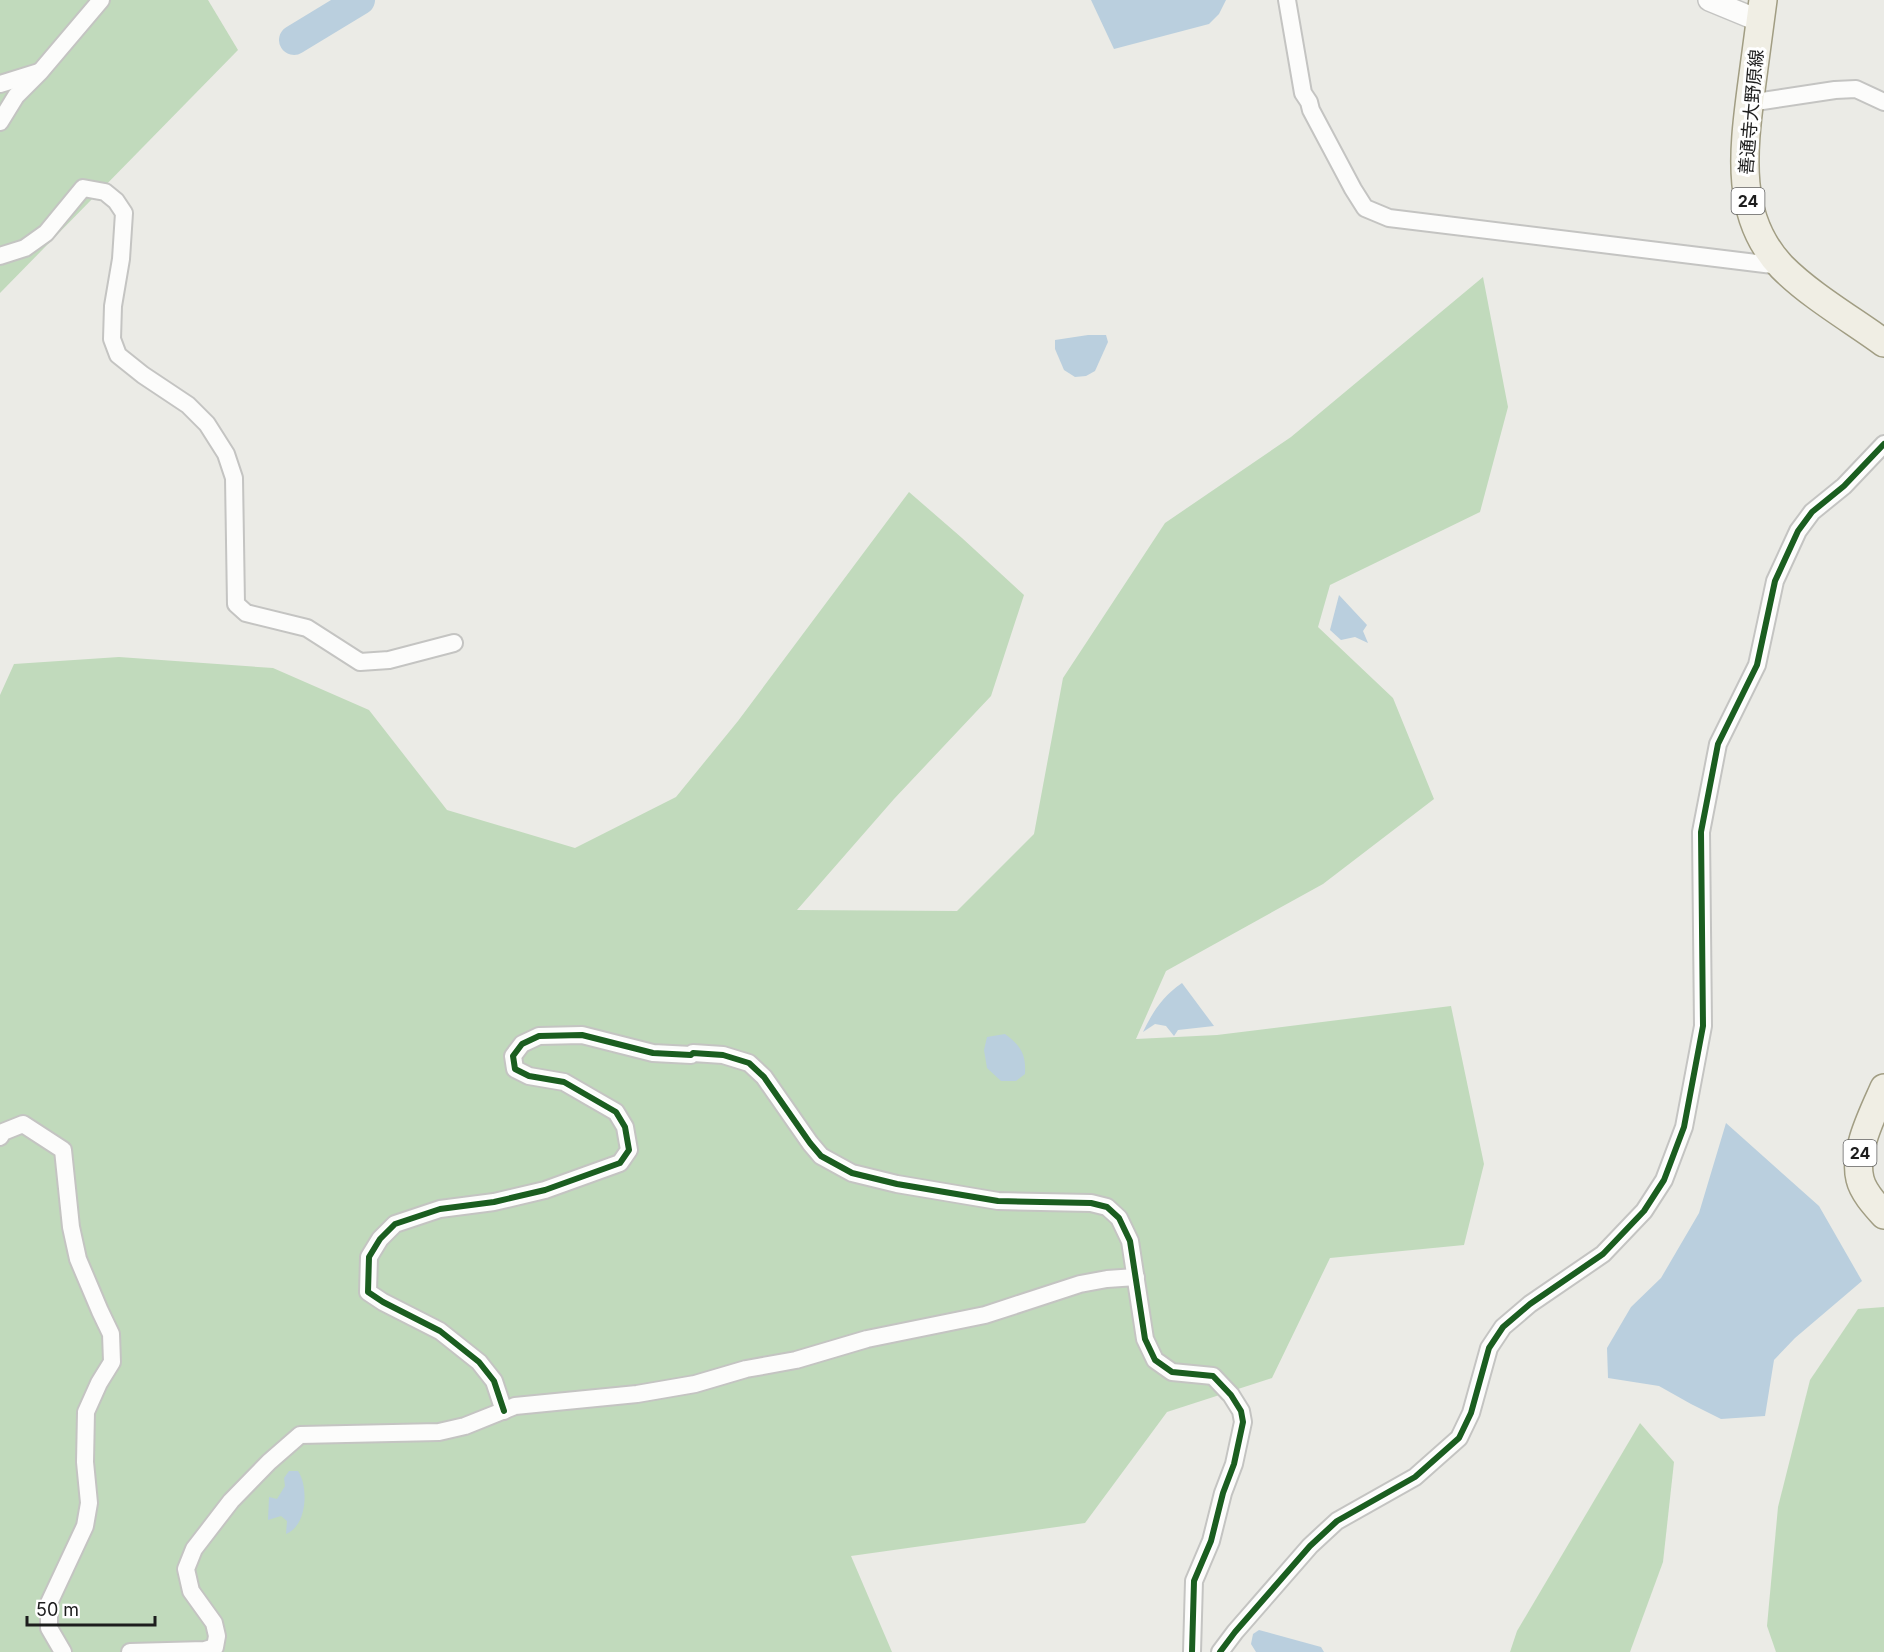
<svg xmlns="http://www.w3.org/2000/svg" width="1884" height="1652" font-family="Inter,'Noto Sans JP',sans-serif">
<rect width="100%" height="100%" fill="#ebebe6"/>
<g fill="#c1dabc">
<polygon points="0,0 208,0 238,50 0,293"/>
<polygon points="1483,277 1508,407 1480,512 1330,585 1318,627 1393,698 1434,799 1323,884 1166,971 1136,1039 1217,1035 1451,1006 1484,1164 1464,1245 1330,1258 1272,1378 1167,1412 1085,1523 851,1556 892,1652 0,1652 0,695 14,664 119,657 273,668 369,710 447,810 575,848 676,797 738,721 909,492 962,538 1024,595 991,696 894,799 797,910 957,911 1034,834 1063,678 1165,523 1291,437"/>
<polygon points="1884,1307 1884,1652 1776,1652 1767,1626 1778,1507 1810,1380 1858,1309"/>
<polygon points="1640,1423 1674,1462 1663,1562 1630,1652 1510,1652 1517,1631"/>
</g>
<g fill="#bacfde">
<polygon points="1091,0 1226,0 1219,14 1209,24 1114,49"/>
<polygon points="1088,335 1106,335 1108,342 1095,371 1086,376 1075,377 1064,370 1055,349 1055,340"/>
<polygon points="1339,595 1367,625 1363,631 1368,643 1355,637 1341,640 1330,630"/>
<path d="M1182,983L1214,1026L1178,1030L1174,1036L1166,1026L1155,1024L1143,1032C1153,1011 1163,996 1182,983Z"/>
<path d="M1005,1034C1021,1046 1026,1054 1025,1074L1016,1081H1001L987,1068L984,1050L987,1037Z"/>
<polygon points="1726,1123 1819,1206 1862,1281 1795,1338 1774,1360 1765,1416 1721,1419 1691,1404 1659,1386 1608,1378 1607,1348 1631,1307 1661,1278 1699,1213"/>
<path d="M289,1471H298C309,1487 307,1526 286,1534L287,1521L281,1516L268,1520L269,1497L277,1499L285,1486L284,1478Z"/>
<polygon points="1259,1630 1321,1647 1324,1652 1256,1652 1251,1644 1253,1634"/>
</g>
<g fill="none" stroke-linecap="round" stroke-linejoin="round">
<polyline stroke="#bacfde" stroke-width="30" points="294,40 360,0"/>
<defs>
<g id="minor">
<polyline points="1287,0 1303,93 1309,102 1311,110 1353,189 1365,208 1389,218 1781,266"/>
<polyline points="0,84 39,72"/>
<polyline points="1749,103 1835,90 1856,89 1884,102"/>
<polyline points="0,122 16,96 40,72 101,0"/>
<polyline points="0,256 25,248 46,233 83,188 105,192 116,201 124,213 121,259 113,306 112,339 118,355 143,375 188,405 207,424 226,454 234,478 236,604 246,613 307,628 360,662 389,660 454,643"/>
<polyline points="0,1137 3,1132 23,1124 63,1150 71,1227 78,1259 100,1311 111,1334 112,1362 99,1383 86,1412 85,1462 89,1503 85,1526 49,1603 49,1628 63,1652"/>
<polyline points="504,1411 494,1381 479,1362 440,1331 383,1302 368,1292 369,1257 380,1239 395,1224 440,1209 494,1202 545,1190 620,1163 629,1150 625,1127 616,1112 564,1082 529,1076 515,1069 513,1056 522,1044 539,1036 582,1035 653,1053 691,1055 693,1053 723,1055 749,1063 764,1077 810,1143 821,1156 852,1173 897,1184 998,1201 1091,1203 1107,1207 1119,1218 1130,1241 1145,1339 1155,1360 1172,1372 1213,1376 1231,1395 1241,1411 1243,1422 1234,1464 1223,1493 1211,1541 1194,1581 1192,1652"/>
<polyline points="130,1652 205,1650 215,1647 217,1636 214,1623 191,1591 186,1569 194,1549 231,1501 269,1462 300,1435 439,1432 465,1426 515,1406 637,1394 695,1384 746,1369 796,1360 867,1339 985,1315 1080,1284 1107,1279 1136,1277"/>
<polyline points="1220,1652 1235,1632 1310,1546 1337,1521 1415,1477 1459,1438 1471,1413 1489,1348 1503,1327 1530,1304 1603,1254 1644,1211 1664,1180 1684,1127 1703,1026 1701,832 1718,744 1757,665 1775,581 1798,531 1812,512 1844,486 1884,444"/>
</g>
<polyline id="tertiary" points="1709,0 1760,21"/>
<g id="primary">
<path d="M1763,0C1759,30 1755,60 1751,90C1743,152 1735,218 1782,267C1811,296 1851,319 1884,343"/>
<path d="M1884,1088C1873,1113 1853,1152 1860,1179C1863,1192 1875,1205 1884,1215"/>
</g>
</defs>
<use href="#minor" stroke="#c4c4c2" stroke-width="20"/>
<use href="#tertiary" stroke="#c4c4c2" stroke-width="24"/>
<use href="#primary" stroke="#a19d83" stroke-width="30"/>
<use href="#minor" stroke="#fcfcfb" stroke-width="16"/>
<use href="#tertiary" stroke="#fcfcfb" stroke-width="21"/>
<use href="#primary" stroke="#f0eee4" stroke-width="27"/>
<defs>
<g id="cycleway">
<polyline points="504,1411 494,1381 479,1362 440,1331 383,1302 368,1292 369,1257 380,1239 395,1224 440,1209 494,1202 545,1190 620,1163 629,1150 625,1127 616,1112 564,1082 529,1076 515,1069 513,1056 522,1044 539,1036 582,1035 653,1053 691,1055 693,1053 723,1055 749,1063 764,1077 810,1143 821,1156 852,1173 897,1184 998,1201 1091,1203 1107,1207 1119,1218 1130,1241 1145,1339 1155,1360 1172,1372 1213,1376 1231,1395 1241,1411 1243,1422 1234,1464 1223,1493 1211,1541 1194,1581 1192,1652"/>
<polyline points="1220,1652 1235,1632 1310,1546 1337,1521 1415,1477 1459,1438 1471,1413 1489,1348 1503,1327 1530,1304 1603,1254 1644,1211 1664,1180 1684,1127 1703,1026 1701,832 1718,744 1757,665 1775,581 1798,531 1812,512 1844,486 1884,444"/>
</g>
</defs>
<use href="#cycleway" stroke="#fff" stroke-width="10"/>
<use href="#cycleway" stroke="#1b5e20" stroke-width="6"/>
</g>
<g text-anchor="middle" dominant-baseline="central" stroke-width="6" stroke-linejoin="round" paint-order="stroke">
<g fill="#fff" stroke="#616161" stroke-width="1.5">
<rect x="1731.5" y="188" width="33" height="26" rx="4.5"/>
<rect x="1843.5" y="1140" width="33" height="26" rx="4.5"/>
</g>
<g font-size="16" font-weight="bold" fill="#1d1d1d">
<text x="1748" y="201">24</text>
<text x="1860" y="1153">24</text>
</g>
<g font-size="18" fill="#1d1d1d" stroke="#fff">
<text transform="translate(1751 112) rotate(-85)">善通寺大野原線</text>
</g>
</g>
<path d="M27 1616v9h128v-9" fill="none" stroke="#1d1d1d" stroke-width="3"/>
<text x="36" y="1616" font-size="18" fill="#1d1d1d" stroke="#ffffff" stroke-width="4.5" paint-order="stroke">50 m</text>
</svg>
